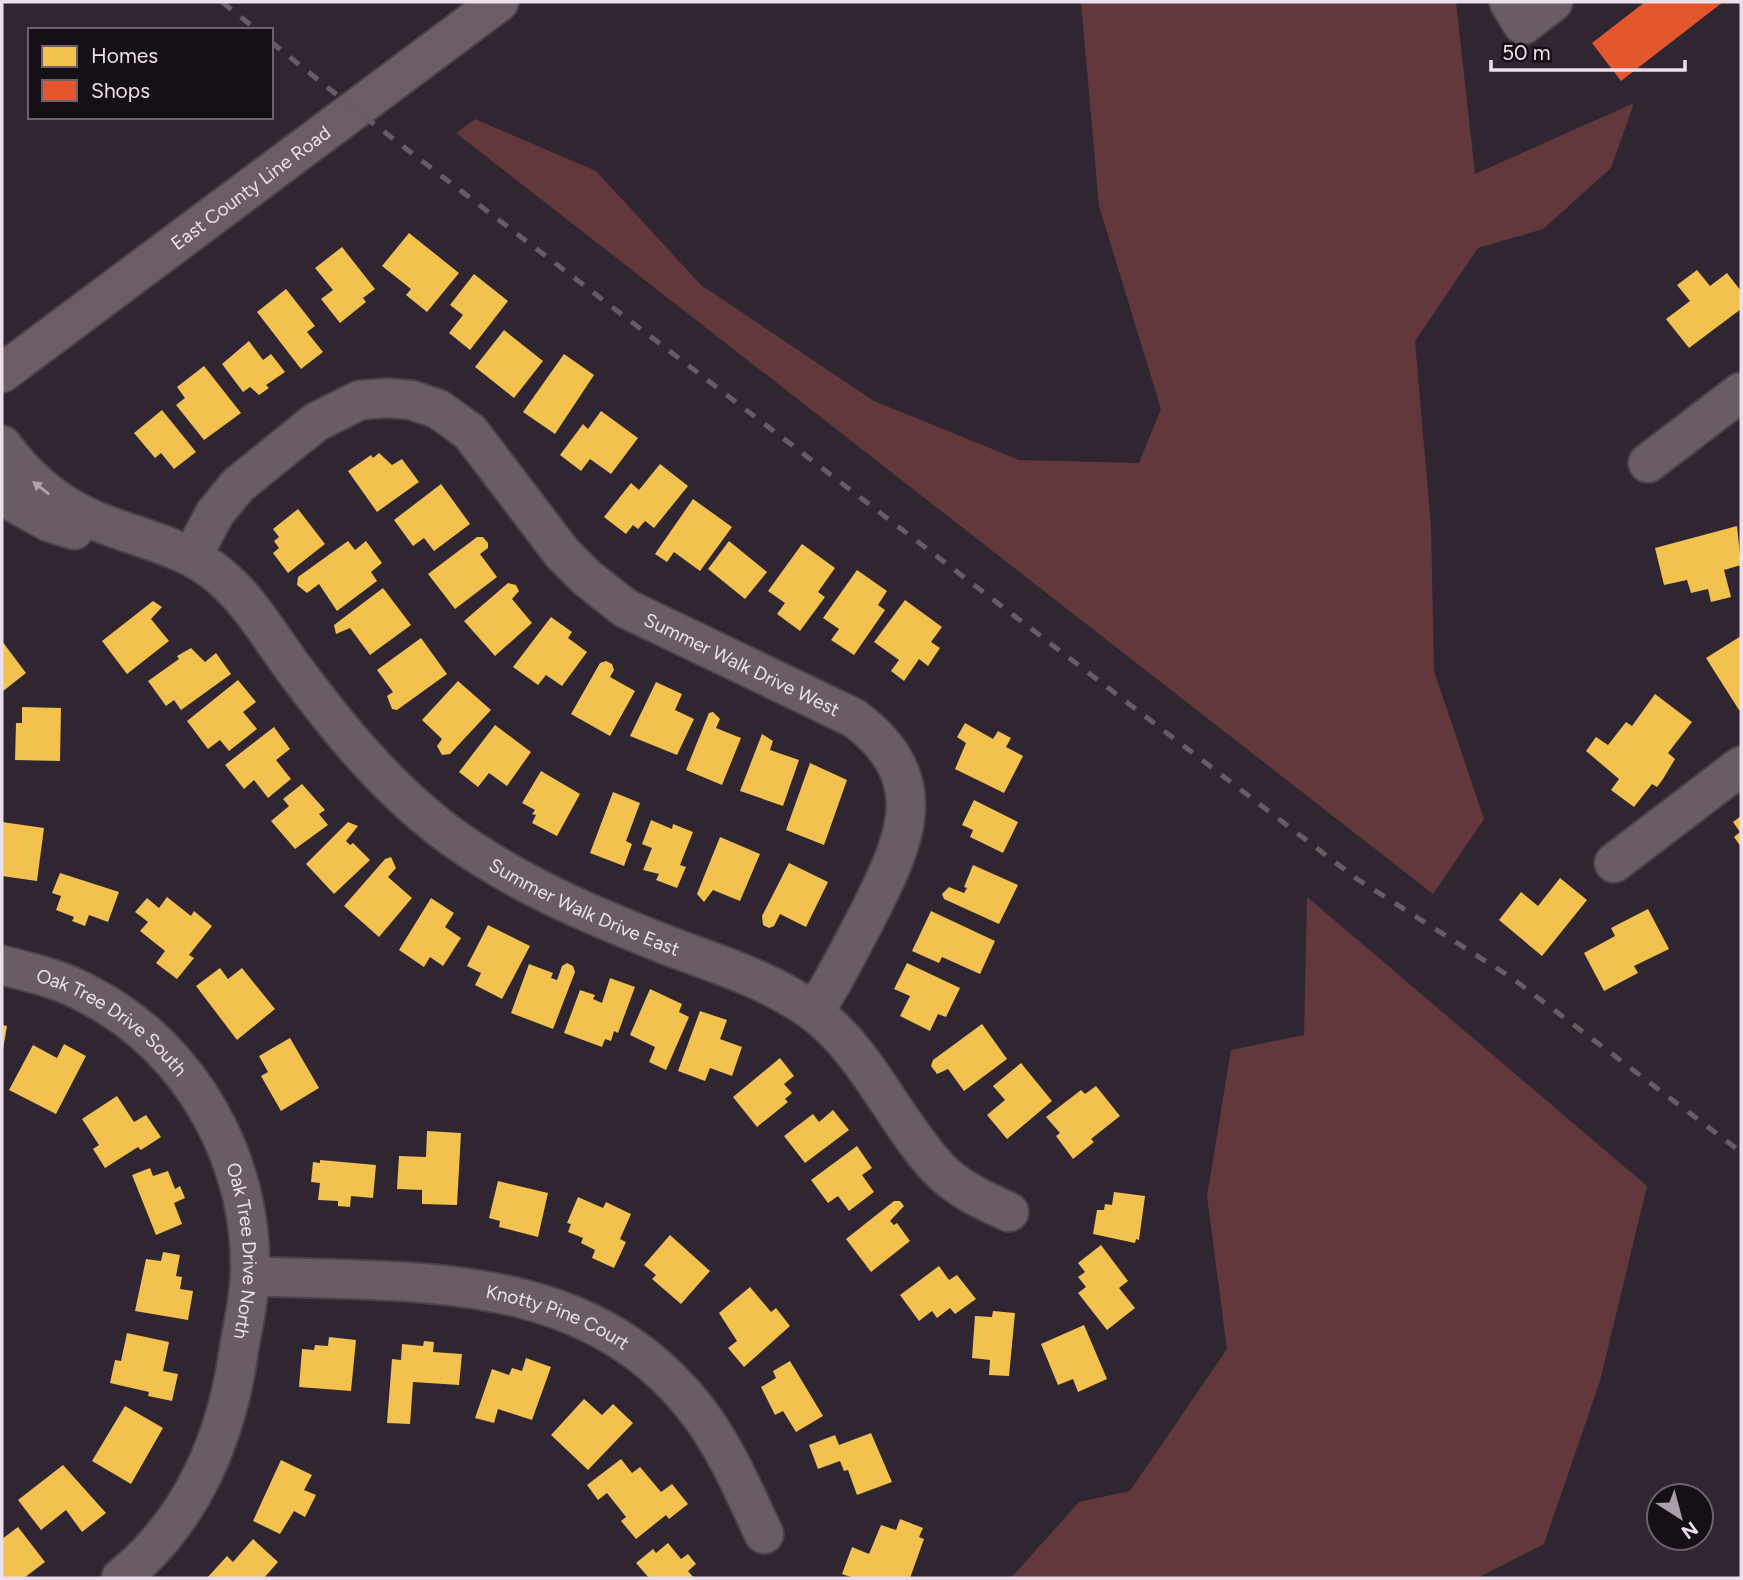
<svg xmlns="http://www.w3.org/2000/svg" width="1743" height="1580" font-family="Figtree,sans-serif">
<rect width="100%" height="100%" fill="#302632"/>
<g fill="#63383c">
<polygon points="1081,2 1456,2 1475,174 1634,103 1611,168 1543,229 1478,248 1415,341 1431,527 1434,671 1484,819 1433,894 456,133 475,119 596,171 701,285 874,401 1019,460 1139,463 1161,409 1099,206"/>
<polygon points="1307,897 1647,1186 1600,1381 1544,1544 1477,1578 1011,1578 1079,1502 1130,1491 1227,1349 1207,1196 1231,1050 1304,1035"/>
</g>
<g fill="#f2c14e">
<polygon points="409,233 459,273 427,312 406,295 411,289 382,266"/>
<polygon points="342,247 375,289 363,298 366,302 340,323 321,299 333,290 315,268"/>
<polygon points="1697,270 1710,286 1727,273 1741,291 1741,309 1689,348 1666,319 1690,301 1677,285"/>
<polygon points="474,274 508,301 470,350 449,333 463,315 450,305"/>
<polygon points="286,289 315,326 307,332 323,352 301,369 257,312"/>
<polygon points="504,330 543,361 514,398 475,367"/>
<polygon points="249,341 263,360 271,354 285,372 266,385 269,388 259,395 250,387 243,392 222,364"/>
<polygon points="564,354 594,375 555,434 523,412"/>
<polygon points="204,366 241,413 204,440 176,405 185,398 177,387"/>
<polygon points="162,410 196,452 174,469 161,453 155,458 134,433"/>
<polygon points="601,411 638,438 611,474 590,459 581,471 560,455 583,424 588,429"/>
<polygon points="379,453 392,465 402,459 419,482 377,512 348,471 371,455 373,458"/>
<polygon points="660,464 688,486 654,528 645,521 638,529 633,525 626,534 604,517 631,483 639,490"/>
<polygon points="441,484 470,524 434,551 424,538 413,546 394,520"/>
<polygon points="693,499 732,527 700,571 674,552 667,562 655,554"/>
<polygon points="298,509 325,544 288,573 273,553 279,548 274,541 279,537 273,529"/>
<polygon points="1737,526 1741,565 1724,570 1731,597 1711,602 1708,589 1691,593 1687,580 1664,585 1655,548"/>
<polygon points="477,537 483,537 488,543 488,548 480,554 497,577 455,609 428,574"/>
<polygon points="348,541 355,550 366,541 382,563 371,572 377,581 337,611 319,584 307,593 297,585 298,577"/>
<polygon points="729,541 767,572 745,599 708,569"/>
<polygon points="802,544 835,568 818,592 825,597 800,631 777,614 785,603 768,591"/>
<polygon points="857,570 887,591 878,605 885,610 854,655 831,640 839,629 823,618"/>
<polygon points="508,583 516,585 519,591 512,599 532,623 495,656 464,621"/>
<polygon points="383,588 411,625 370,655 350,628 336,634 334,625"/>
<polygon points="905,600 942,627 931,642 940,648 928,666 919,659 904,681 891,671 899,660 874,642"/>
<polygon points="153,601 162,607 151,619 169,641 127,674 102,641"/>
<polygon points="551,617 572,632 568,638 587,652 562,686 546,675 538,685 513,667"/>
<polygon points="1741,636 1741,709 1739,710 1706,658"/>
<polygon points="421,638 447,674 397,710 392,709 387,696 393,692 377,670"/>
<polygon points="2,641 26,673 2,692"/>
<polygon points="191,648 205,662 216,653 231,674 181,710 174,700 166,706 148,681 179,659 177,656"/>
<polygon points="606,661 612,664 614,670 610,677 635,691 610,736 571,714 600,663"/>
<polygon points="238,680 256,702 243,712 257,729 229,751 220,740 208,749 187,721"/>
<polygon points="458,681 491,710 450,754 442,755 437,746 442,739 422,720"/>
<polygon points="656,682 682,694 675,710 694,719 677,755 630,736"/>
<polygon points="1655,694 1692,722 1668,753 1675,759 1663,779 1657,787 1652,784 1634,807 1611,790 1619,779 1586,751 1596,737 1608,745 1626,722 1632,726"/>
<polygon points="22,707 61,708 60,761 15,760 16,723 22,723"/>
<polygon points="713,712 720,719 716,728 741,738 722,785 686,770 709,713"/>
<polygon points="965,723 993,739 998,731 1011,738 1006,747 1023,756 1004,793 955,769 966,743 957,737"/>
<polygon points="495,725 531,752 507,786 489,773 478,787 459,772"/>
<polygon points="274,727 290,749 276,760 291,779 268,798 254,780 244,789 225,765"/>
<polygon points="762,734 773,741 770,750 799,760 783,806 740,791"/>
<polygon points="810,763 847,780 824,845 786,830"/>
<polygon points="541,771 580,794 557,836 532,823 536,815 532,814 535,810 522,803"/>
<polygon points="302,784 325,810 319,814 328,825 295,849 271,821 289,806 283,799"/>
<polygon points="613,792 640,803 626,841 632,844 624,866 590,853"/>
<polygon points="974,800 1018,822 1003,853 970,837 973,830 962,825"/>
<polygon points="1741,816 1741,847 1734,837 1740,832 1733,822"/>
<polygon points="651,820 672,829 673,824 693,832 680,865 686,867 677,888 656,880 659,874 643,870 652,848 642,844"/>
<polygon points="2,822 44,828 37,881 2,876"/>
<polygon points="348,822 358,826 346,841 350,845 353,843 370,860 334,894 306,864"/>
<polygon points="720,837 760,854 740,901 713,890 704,902 697,894"/>
<polygon points="391,857 396,868 388,877 412,898 379,937 344,906 385,859"/>
<polygon points="789,863 828,882 806,927 780,914 774,926 769,928 763,925 762,916"/>
<polygon points="973,865 1018,885 999,924 944,899 942,894 949,887 964,893 967,888 964,887"/>
<polygon points="60,873 119,892 108,922 89,915 85,926 72,921 74,917 56,910 61,896 52,893"/>
<polygon points="1560,878 1587,900 1542,956 1499,920 1521,892 1538,906"/>
<polygon points="167,897 191,916 194,911 212,926 189,955 194,958 177,979 156,963 165,951 140,931 148,922 135,912 147,898 159,908"/>
<polygon points="431,898 454,913 445,927 461,938 443,966 430,957 424,967 399,950"/>
<polygon points="1648,909 1669,949 1634,966 1638,973 1604,991 1584,953 1615,936 1611,928"/>
<polygon points="931,911 995,941 980,974 942,957 939,963 912,951"/>
<polygon points="488,925 530,946 502,999 475,985 481,973 467,966"/>
<polygon points="567,963 573,966 575,972 553,1029 511,1013 529,964 553,973 551,978 557,980 562,966"/>
<polygon points="907,963 960,988 946,1017 938,1014 930,1031 900,1016 910,996 894,989"/>
<polygon points="220,968 228,979 242,968 275,1009 237,1040 196,986"/>
<polygon points="610,978 635,987 618,1033 614,1031 611,1041 605,1039 602,1047 564,1033 580,990 595,995 593,999 602,1003"/>
<polygon points="650,989 682,1004 679,1012 689,1017 666,1070 649,1062 655,1047 630,1035"/>
<polygon points="700,1011 727,1020 720,1039 742,1047 732,1076 710,1068 705,1081 678,1071"/>
<polygon points="982,1024 1007,1059 964,1091 948,1069 937,1074 931,1066 933,1060"/>
<polygon points="2,1025 7,1026 3,1049 2,1049"/>
<polygon points="290,1038 319,1088 281,1111 261,1076 268,1072 259,1056"/>
<polygon points="64,1044 86,1056 56,1114 9,1090 33,1045 57,1058"/>
<polygon points="780,1058 794,1076 784,1084 792,1093 785,1099 788,1102 757,1127 733,1097"/>
<polygon points="1021,1063 1052,1101 1007,1139 987,1115 1005,1100 993,1086"/>
<polygon points="1096,1086 1120,1116 1091,1139 1094,1142 1073,1159 1056,1136 1060,1133 1046,1117 1081,1090 1085,1094"/>
<polygon points="117,1096 134,1122 146,1115 161,1137 141,1150 138,1147 105,1168 93,1149 99,1145 82,1119"/>
<polygon points="833,1110 849,1130 805,1163 784,1136 813,1114 819,1122"/>
<polygon points="427,1131 461,1133 457,1205 422,1204 422,1190 397,1189 399,1156 426,1157"/>
<polygon points="857,1146 872,1168 862,1175 874,1192 849,1211 838,1196 828,1203 811,1180"/>
<polygon points="320,1160 376,1165 373,1198 351,1196 350,1207 338,1206 338,1201 318,1200 320,1183 311,1182 313,1162 320,1163"/>
<polygon points="150,1168 153,1176 168,1171 175,1189 180,1186 185,1198 174,1203 182,1224 156,1235 132,1175"/>
<polygon points="498,1181 548,1193 538,1237 499,1227 500,1221 489,1218"/>
<polygon points="1114,1192 1145,1196 1139,1240 1136,1239 1135,1243 1093,1234 1097,1210 1104,1210 1105,1204 1112,1205"/>
<polygon points="578,1197 603,1208 606,1202 631,1214 620,1239 626,1242 614,1268 592,1258 595,1250 581,1243 583,1238 568,1232 571,1224 567,1223"/>
<polygon points="894,1201 900,1201 904,1206 890,1221 894,1225 897,1223 910,1241 871,1272 846,1239"/>
<polygon points="670,1235 710,1271 681,1304 652,1279 656,1275 644,1265"/>
<polygon points="1101,1245 1128,1281 1119,1288 1135,1308 1107,1330 1078,1293 1086,1287 1078,1277 1085,1272 1078,1263"/>
<polygon points="163,1252 180,1255 176,1276 182,1277 180,1289 193,1291 188,1320 135,1311 146,1259 161,1261"/>
<polygon points="939,1266 949,1280 957,1275 976,1299 955,1314 950,1308 937,1318 932,1311 919,1321 900,1295"/>
<polygon points="750,1287 771,1312 776,1308 790,1326 744,1367 728,1348 737,1341 719,1313"/>
<polygon points="993,1311 1015,1313 1009,1376 989,1375 990,1360 972,1358 975,1316 992,1317"/>
<polygon points="1084,1325 1107,1379 1078,1392 1073,1379 1058,1385 1041,1344"/>
<polygon points="127,1333 169,1342 163,1371 178,1374 172,1401 148,1396 149,1392 110,1383 115,1360 121,1361"/>
<polygon points="329,1337 356,1340 351,1391 299,1387 302,1349 314,1350 315,1345 328,1346"/>
<polygon points="424,1341 434,1342 433,1352 462,1354 459,1385 413,1382 410,1424 387,1423 392,1359 401,1360 402,1344 423,1346"/>
<polygon points="526,1358 551,1367 532,1420 498,1409 494,1423 475,1418 492,1369 509,1375 512,1368 522,1371"/>
<polygon points="790,1361 823,1416 796,1432 783,1411 775,1415 761,1387 776,1378 773,1371"/>
<polygon points="584,1399 602,1415 613,1404 633,1423 588,1470 551,1435"/>
<polygon points="125,1406 163,1428 131,1484 92,1461"/>
<polygon points="871,1433 892,1482 857,1495 848,1470 844,1471 840,1461 818,1469 809,1445 835,1435 839,1445"/>
<polygon points="621,1459 632,1473 640,1467 661,1492 672,1484 688,1504 669,1519 666,1515 636,1539 621,1521 626,1517 607,1493 598,1500 587,1485"/>
<polygon points="281,1460 312,1475 304,1490 316,1495 305,1517 294,1511 280,1534 253,1521"/>
<polygon points="63,1465 106,1513 82,1532 66,1510 41,1530 18,1500"/>
<polygon points="900,1519 923,1528 919,1537 924,1539 910,1578 854,1578 842,1574 852,1547 869,1554 881,1525 896,1530"/>
<polygon points="18,1527 45,1562 24,1578 2,1578 2,1539"/>
<polygon points="253,1539 278,1562 264,1578 207,1578 227,1556 233,1562"/>
<polygon points="668,1543 681,1559 688,1554 696,1564 688,1571 694,1578 649,1578 636,1563 653,1549 656,1553"/>
</g>
<polygon fill="#e4572e" points="1645,2 1723,2 1621,81 1592,43"/>
<g fill="none" stroke-linecap="round" stroke-linejoin="round">
<defs>
<g id="minor">
<polyline points="1509,2 1523,25 1553,2"/>
<path id="s1" d="M2,445C24,475 51,500 85,516C126,536 173,542 211,569C245,593 269,635 294,669C338,728 384,785 444,831C512,882 590,915 669,946C717,964 769,980 811,1010C866,1050 893,1119 937,1167C956,1188 984,1201 1009,1212"/>
<polyline points="1648,463 1741,392"/>
<polyline points="2,496 49,522 74,530"/>
<path id="s2" d="M192,556L215,513L238,485L316,422L360,400L387,398L411,400L438,409L470,432L562,553L587,578L625,608L854,718C935,778 906,839 869,913C851,947 835,980 814,1012"/>
<polyline points="1614,863 1741,766"/>
<path id="s3" d="M2,965C33,973 63,980 91,996C192,1049 254,1162 250,1276C249,1300 243,1325 239,1349C227,1437 192,1521 121,1578"/>
<path id="s4" d="M250,1276C415,1284 591,1266 702,1417C728,1453 745,1494 764,1534"/>
</g>
<g id="major">
<path id="s5" d="M2,373L499,2"/>
</g>
</defs>
<use href="#minor" stroke="#49414b" stroke-width="42"/>
<use href="#major" stroke="#49414b" stroke-width="42"/>
<use href="#minor" stroke="#6a5c64" stroke-width="38"/>
<use href="#major" stroke="#6c5c66" stroke-width="38"/>
<g stroke="#665c65" stroke-width="5" stroke-dasharray="12 12" stroke-linecap="butt">
<polyline points="222,2 257,30"/>
<polyline points="271,42 357,111 1357,879 1512,978 1741,1152"/>
</g>
</g>
<defs><path id="oneway-solid" d="M-6-.8H1V-3.2L6.5 0L1 3.2V.8H-6Z" transform="scale(1.75)"/></defs>
<use fill="#b1a4af" href="#oneway-solid" transform="translate(41 488) rotate(-142)"/>
<g text-anchor="middle" dominant-baseline="central" stroke-width="7" stroke-linejoin="round" paint-order="stroke">
<g font-size="19" fill="#ebdfec" stroke="#170f18">
<text stroke="none"><textPath href="#s5" startOffset="310">East County Line Road</textPath></text>
<text stroke="none"><textPath href="#s2" startOffset="719">Summer Walk Drive West</textPath></text>
<text stroke="none"><textPath href="#s1" startOffset="760">Summer Walk Drive East</textPath></text>
<text stroke="none"><textPath href="#s3" startOffset="126">Oak Tree Drive South</textPath></text>
<text stroke="none"><textPath href="#s3" startOffset="408">Oak Tree Drive North</textPath></text>
<text stroke="none"><textPath href="#s4" startOffset="313">Knotty Pine Court</textPath></text>
</g>
</g>
<rect width="1743" height="1580" fill="none" stroke="#ebdfec" stroke-width="7"/>
<rect x="28" y="28" width="245" height="91" fill="#170f18" stroke="#6c626d" stroke-width="2"/>
<rect x="42" y="46" width="35" height="21" fill="#f2c14e" stroke="#6c626d" stroke-width="2"/>
<text x="91" y="63" font-size="21" fill="#ebdfec">Homes</text>
<rect x="42" y="80" width="35" height="21" fill="#e4572e" stroke="#6c626d" stroke-width="2"/>
<text x="91" y="98" font-size="21" fill="#ebdfec">Shops</text>
<g transform="translate(1680 1517) rotate(144)"><circle r="33" fill="#170f18" stroke="#6c626d" stroke-width="2"/>
<path d="M0-5L12 26L0 18L-12 26Z" fill="#aa9eab"/>
<text y="-10" font-size="19" font-weight="bold" text-anchor="middle" fill="#ebdfec">N</text>
</g>
<path d="M1491 60v10h194v-10" fill="none" stroke="#ebdfec" stroke-width="3.5"/>
<text x="1502" y="60" font-size="21" fill="#ebdfec" stroke="#170f18" stroke-width="5" paint-order="stroke">50 m</text>
</svg>
